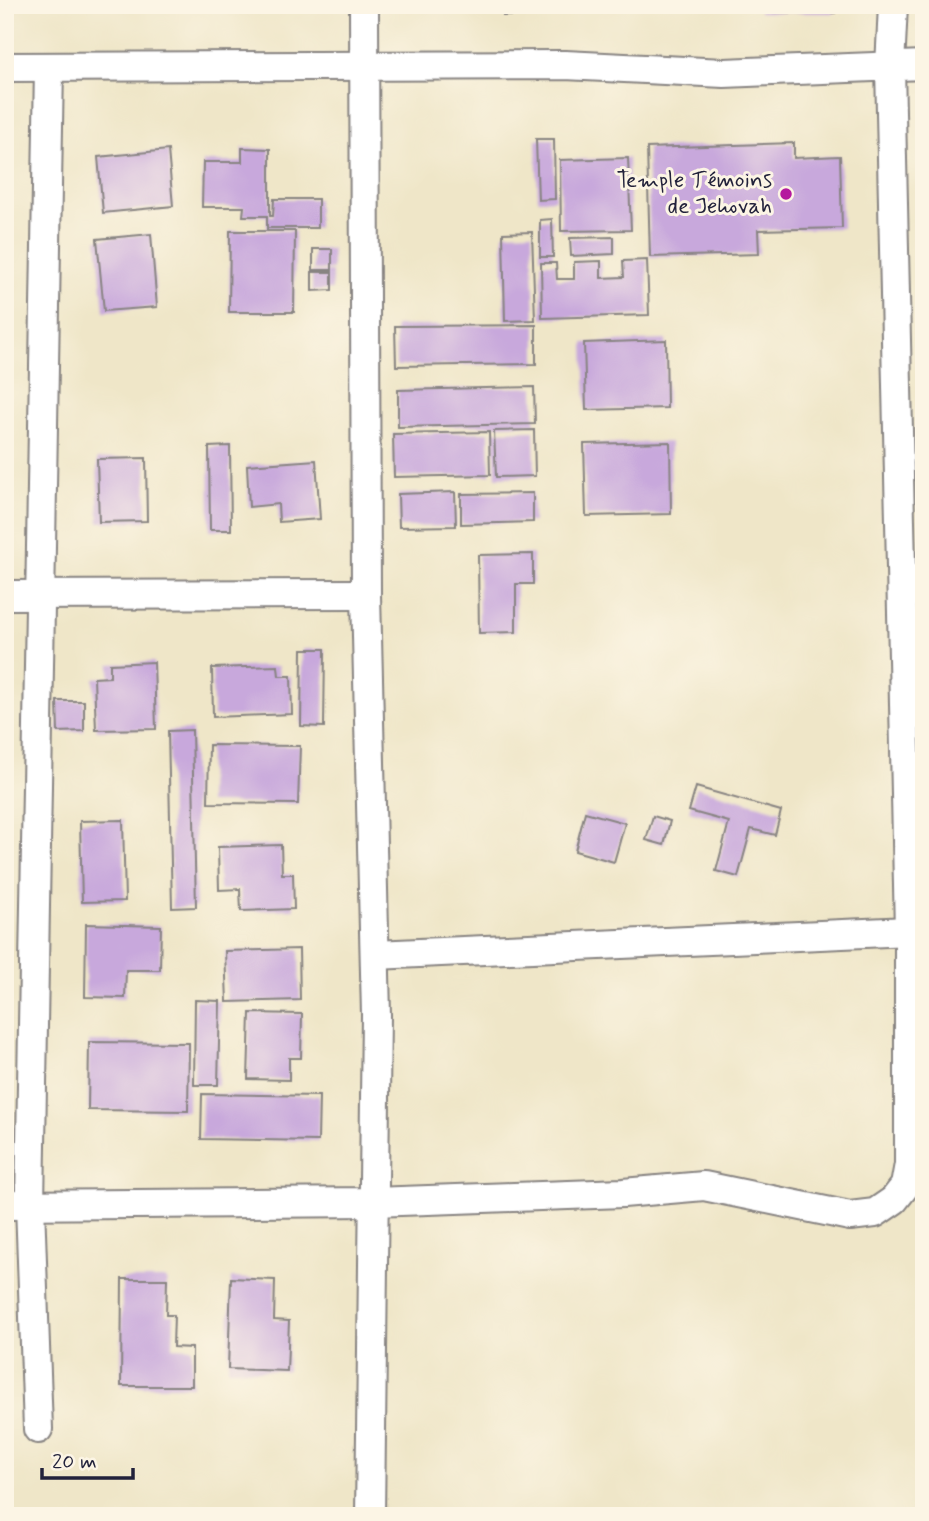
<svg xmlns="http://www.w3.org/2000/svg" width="929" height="1521" font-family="Mynerve,sans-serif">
<rect width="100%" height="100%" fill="#fcf5e5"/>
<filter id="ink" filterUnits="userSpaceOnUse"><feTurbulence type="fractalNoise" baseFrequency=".0143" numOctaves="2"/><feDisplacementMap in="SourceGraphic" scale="14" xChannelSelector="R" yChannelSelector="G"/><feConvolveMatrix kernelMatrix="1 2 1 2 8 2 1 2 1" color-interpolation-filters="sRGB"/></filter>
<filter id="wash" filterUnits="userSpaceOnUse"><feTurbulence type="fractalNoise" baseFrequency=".00686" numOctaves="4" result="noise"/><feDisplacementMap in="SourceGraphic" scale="28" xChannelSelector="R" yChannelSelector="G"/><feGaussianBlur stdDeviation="1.57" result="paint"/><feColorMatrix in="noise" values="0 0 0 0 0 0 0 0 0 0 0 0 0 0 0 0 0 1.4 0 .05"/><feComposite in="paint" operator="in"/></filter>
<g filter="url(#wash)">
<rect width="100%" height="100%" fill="#efe6c8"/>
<g id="blocks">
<g fill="#c8a8dc">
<polygon points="503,5 536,5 536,15 503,16"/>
<polygon points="759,5 835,5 835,13 759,12"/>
<polygon points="536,139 554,139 555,199 538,200"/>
<polygon points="794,143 794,158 840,156 842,228 758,230 759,254 650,257 647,148"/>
<polygon points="242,148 270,149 270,216 273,216 274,199 318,199 318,228 267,228 267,216 243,216 244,207 202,207 203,162 242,162"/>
<polygon points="168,150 173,206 103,213 98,157"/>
<polygon points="628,158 631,230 561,231 560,160"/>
<polygon points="552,219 553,257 540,257 540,220"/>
<polygon points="230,231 295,231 294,312 229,312"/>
<polygon points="532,232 535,320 505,321 503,233"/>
<polygon points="151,234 157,307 104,311 97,239"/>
<polygon points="614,237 614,254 571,256 570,238"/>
<rect x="313" y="249" width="19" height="21"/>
<polygon points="647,260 649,315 542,318 541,263 556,263 557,279 574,279 574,262 601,261 601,278 624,277 623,261"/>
<polygon points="312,272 332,272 332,290 312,291"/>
<polygon points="536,325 536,364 396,366 395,326"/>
<polygon points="666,340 667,408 586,410 584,343"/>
<polygon points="534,387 535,424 398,427 398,390"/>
<polygon points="534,430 535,476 496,477 494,431"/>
<polygon points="489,432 490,475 394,477 393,434"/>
<polygon points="670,442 671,514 586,516 584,444"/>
<polygon points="230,446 231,530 210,530 209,447"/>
<polygon points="146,458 147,521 99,522 97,459"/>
<polygon points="316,460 320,519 279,522 278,504 249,507 247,465"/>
<polygon points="455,492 456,526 399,527 398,494"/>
<polygon points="533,493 533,522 461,524 461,494"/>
<polygon points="533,554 533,584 516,584 516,632 479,633 478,555"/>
<polygon points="302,649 325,649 324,727 301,726"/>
<polygon points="154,662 156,729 96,730 94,678 110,677 110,664"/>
<polygon points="278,666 279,676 291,676 292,714 213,717 212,668"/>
<polygon points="57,701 84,701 84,731 58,732"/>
<polygon points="192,730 196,907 172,908 168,731"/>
<polygon points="209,745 300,746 298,804 208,803"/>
<polygon points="696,787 781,811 775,835 751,829 738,877 716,871 729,822 689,811"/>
<polygon points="585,812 625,823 614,862 575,851"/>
<polygon points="653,816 670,821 664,845 646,840"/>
<polygon points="123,820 125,901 82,902 80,821"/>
<polygon points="281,845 282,874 293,874 294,909 241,911 240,889 219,890 218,847"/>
<polygon points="86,924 161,926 160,970 126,970 125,998 85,997"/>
<polygon points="299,949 300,1000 227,1002 225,951"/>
<polygon points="195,1000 220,1001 218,1085 194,1085"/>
<polygon points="250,1013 302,1014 301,1058 289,1058 289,1080 248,1079"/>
<polygon points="89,1042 189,1043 188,1111 88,1110"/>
<polygon points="202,1094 319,1096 318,1141 201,1139"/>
<polygon points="231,1278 275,1280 274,1320 289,1321 287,1371 228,1369"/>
<polygon points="122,1279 167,1279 166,1315 174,1315 173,1347 192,1348 192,1386 121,1386"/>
</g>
</g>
</g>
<g filter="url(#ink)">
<use href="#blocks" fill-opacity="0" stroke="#888482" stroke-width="2"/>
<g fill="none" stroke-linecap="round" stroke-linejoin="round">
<defs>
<g id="minor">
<polyline points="364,5 366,594 376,1015 370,1516"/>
<polyline points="5,67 565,65 724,73 924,65"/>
<polyline points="5,595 366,594"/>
<polyline points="375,955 909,931"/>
<polyline points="5,1205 373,1202 623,1193 704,1186 850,1216 875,1213 894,1200 905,1186 909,1164 909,931 890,67 893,5"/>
<polyline points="38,1429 30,1205 49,67"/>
</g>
</defs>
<use href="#minor" stroke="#888482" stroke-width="32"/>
<use href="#minor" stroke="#fff" stroke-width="28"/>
</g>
</g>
<circle fill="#b5179e" stroke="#fcf5e5" stroke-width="2.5" cx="786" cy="194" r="7"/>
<g text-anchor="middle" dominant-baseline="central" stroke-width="6" stroke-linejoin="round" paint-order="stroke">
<g font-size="23" fill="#22223b" stroke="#fcf5e5" text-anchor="end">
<text x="772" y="181">Temple Témoins<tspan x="772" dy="26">de Jehovah</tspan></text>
</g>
</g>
<rect width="929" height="1521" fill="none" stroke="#fcf5e5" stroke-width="28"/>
<path d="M42 1468v10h91v-10" fill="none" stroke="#22223b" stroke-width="3.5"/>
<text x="52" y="1468" font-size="21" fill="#22223b" stroke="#fcf5e5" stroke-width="5" paint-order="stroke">20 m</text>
</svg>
